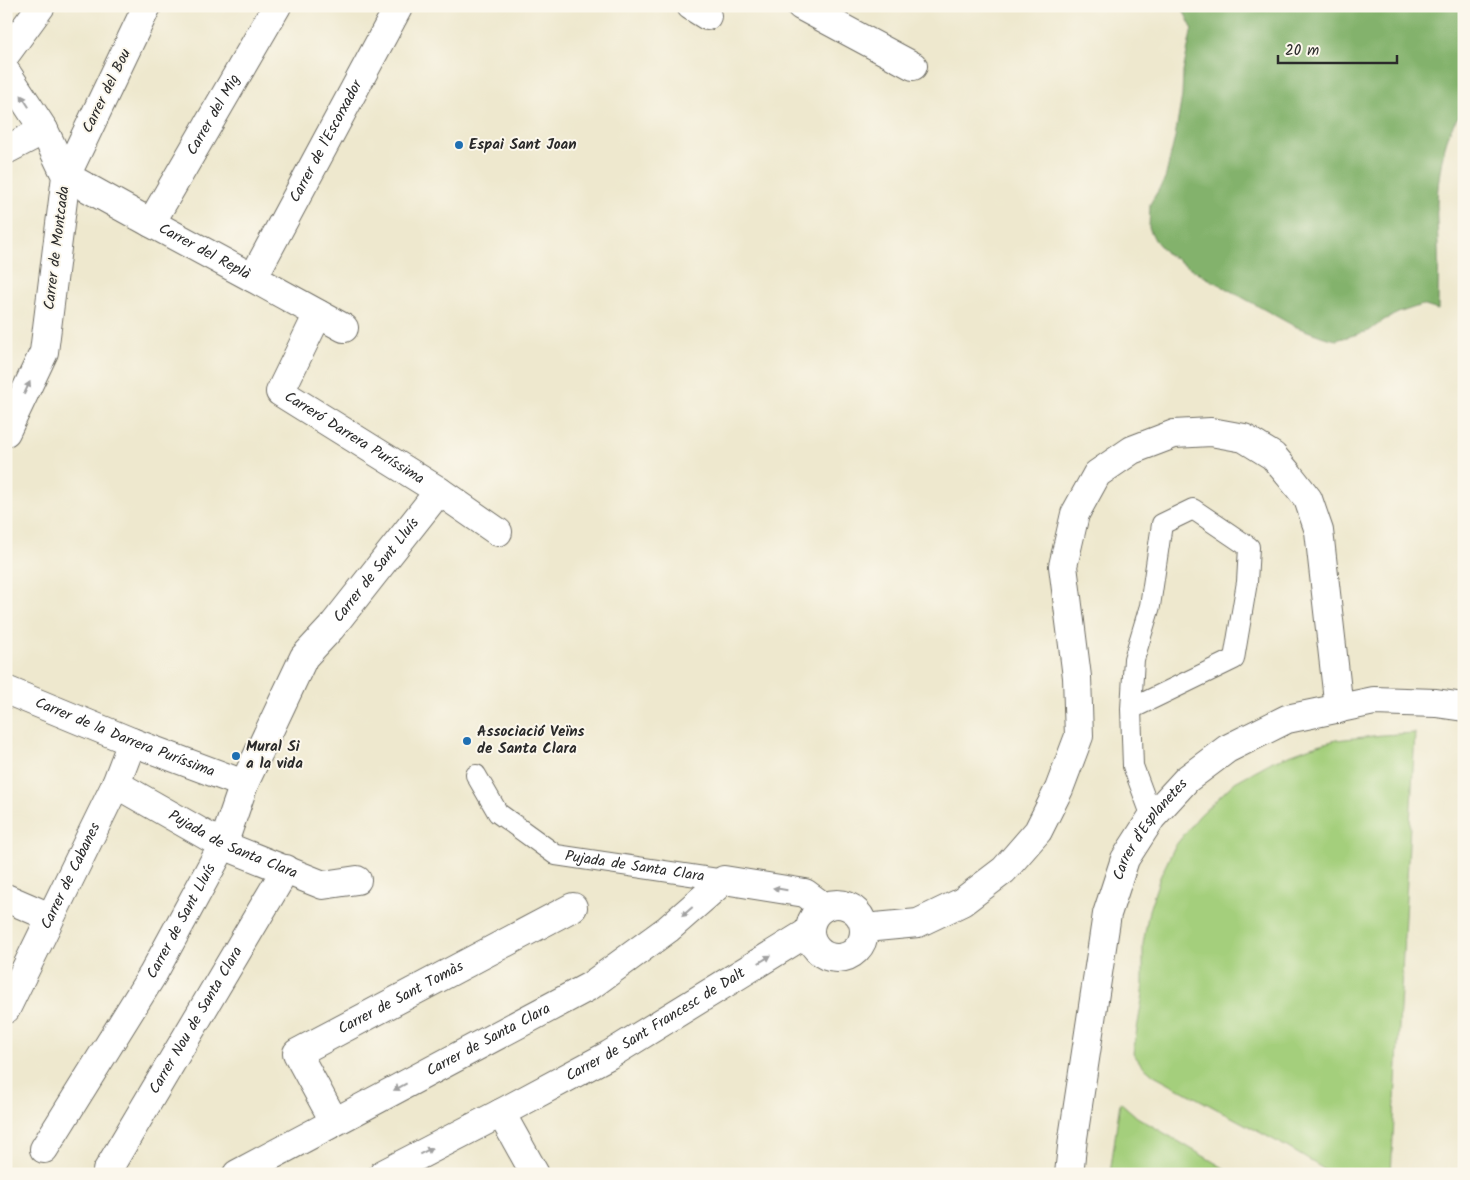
<svg xmlns="http://www.w3.org/2000/svg" width="1470" height="1180" font-family="Kalam,sans-serif">
<rect width="100%" height="100%" fill="#fbf7ec"/>
<filter id="ink" filterUnits="userSpaceOnUse"><feTurbulence type="fractalNoise" baseFrequency=".02" numOctaves="2"/><feDisplacementMap in="SourceGraphic" scale="10" xChannelSelector="R" yChannelSelector="G"/><feConvolveMatrix kernelMatrix="1 2 1 2 8 2 1 2 1" color-interpolation-filters="sRGB"/></filter>
<filter id="wash" filterUnits="userSpaceOnUse"><feTurbulence type="fractalNoise" baseFrequency=".0096" numOctaves="4" result="noise"/><feDisplacementMap in="SourceGraphic" scale="20" xChannelSelector="R" yChannelSelector="G"/><feGaussianBlur stdDeviation="1.12" result="paint"/><feColorMatrix in="noise" values="0 0 0 0 0 0 0 0 0 0 0 0 0 0 0 0 0 1.4 0 .05"/><feComposite in="paint" operator="in"/></filter>
<g filter="url(#wash)">
<rect width="100%" height="100%" fill="#eee8ce"/>
<g fill="#a4cf7c" stroke="#687d54">
<polygon points="1415,733 1391,1174 1332,1174 1287,1147 1154,1075 1141,1064 1133,1053 1143,994 1143,944 1149,910 1160,877 1175,846 1199,816 1235,782 1273,761 1311,747 1336,740 1382,735"/>
<polygon points="1120,1102 1137,1117 1234,1174 1110,1174"/>
</g>
<path fill="#83b26c" stroke="#576e4c" d="M1181,6H1464V112C1444,123 1437,184 1437,206C1436,218 1438,231 1438,244C1439,266 1438,288 1438,310L1422,305L1398,313L1384,320L1369,331L1336,340L1324,337L1294,326L1200,274L1166,253L1155,240L1149,228L1150,204L1165,179L1175,137L1182,96L1183,72L1192,28Z"/>
</g>
<g filter="url(#ink)">
<g fill="none" stroke-linecap="round" stroke-linejoin="round">
<defs>
<g id="service">
<polyline points="1131,709 1134,659 1150,606 1162,524 1193,509 1249,547 1247,582 1234,659 1131,709 1133,766 1152,817"/>
<path id="s1" d="M476,775L498,813L556,855L724,880"/>
</g>
<g id="pedestrian">
<path id="s2" d="M147,6L66,176L151,223L253,278L344,328"/>
<polyline points="691,6 707,16"/>
<polyline points="801,6 913,66"/>
<polyline points="6,150 44,130"/>
<path id="s3" d="M151,223L277,6"/>
<path id="s4" d="M253,278L399,6"/>
<path id="s5" d="M318,314L280,392L439,491L498,532"/>
<path id="s6" d="M6,690L132,742L244,784"/>
<path id="s7" d="M116,784L223,845L323,885L357,880"/>
<polyline points="6,898 50,917"/>
<path id="s8" d="M6,1009L116,784L132,742"/>
<polyline points="501,1113 535,1174"/>
<path id="s9" d="M334,1121L297,1053L573,907"/>
<path id="s10" d="M44,1149L153,974L223,845L244,784L304,657L331,628L439,491"/>
<path id="s11" d="M107,1171L286,869"/>
</g>
<g id="minor">
<polyline points="6,54 41,6"/>
<polyline points="6,72 44,130 66,176 44,352 6,432"/>
<circle cx="837" cy="931" r="27"/>
<polyline points="865,928 918,923 962,902 1004,870 1038,831 1059,789 1079,736 1077,677 1063,566 1075,514 1097,474 1132,450 1174,434 1211,432 1244,438 1273,456 1289,475 1308,499 1319,531 1339,709"/>
<path id="s12" d="M237,1174L590,986L668,929L724,880L805,893L824,907"/>
<path id="s13" d="M383,1174L501,1113L609,1055L810,931"/>
<path id="s14" d="M1069,1174L1073,1138L1107,914L1125,859L1152,817L1187,779L1227,749L1287,719L1374,701L1436,703L1464,707"/>
</g>
</defs>
<use href="#service" stroke="#6f6d64" stroke-width="22"/>
<use href="#pedestrian" stroke="#6f6d64" stroke-width="30"/>
<use href="#minor" stroke="#6f6d64" stroke-width="30"/>
<use href="#service" stroke="#fff" stroke-width="20"/>
<use href="#pedestrian" stroke="#fff" stroke-width="28"/>
<use href="#minor" stroke="#fff" stroke-width="28"/>
</g>
<defs><path id="oneway-solid" d="M-6-.8H1V-3.2L6.5 0L1 3.2V.8H-6Z" transform="scale(1.25)"/></defs>
<g fill="#a0a0a0">
<use href="#oneway-solid" transform="translate(25 101) rotate(-123)"/>
<use href="#oneway-solid" transform="translate(27 388) rotate(-65)"/>
<use href="#oneway-solid" transform="translate(780 889) rotate(-171)"/>
<use href="#oneway-solid" transform="translate(687 912) rotate(139)"/>
<use href="#oneway-solid" transform="translate(765 959) rotate(-32)"/>
<use href="#oneway-solid" transform="translate(400 1087) rotate(152)"/>
<use href="#oneway-solid" transform="translate(426 1151) rotate(-27)"/>
</g>
</g>
<g fill="#1f6fb2" stroke="#fbf7ec" stroke-width="2">
<circle cx="459" cy="145" r="5"/>
<circle cx="467" cy="741" r="5"/>
<circle cx="236" cy="756" r="5"/>
</g>
<g text-anchor="middle" dominant-baseline="central" stroke-width="4" stroke-linejoin="round" paint-order="stroke">
<g font-size="15" fill="#2b2b2b" stroke="#fbf7ec">
<text transform="translate(107 91) rotate(-64)">Carrer del Bou</text>
<text stroke="none"><textPath href="#s3" startOffset="125">Carrer del Mig</textPath></text>
<text stroke="none"><textPath href="#s4" startOffset="155">Carrer de l'Escorxador</textPath></text>
<text transform="translate(57 248) rotate(-83)">Carrer de Montcada</text>
<text stroke="none"><textPath href="#s2" startOffset="346">Carrer del Replà</textPath></text>
<text stroke="none"><textPath href="#s5" startOffset="174">Carreró Darrera Puríssima</textPath></text>
<text stroke="none"><textPath href="#s10" startOffset="671">Carrer de Sant Lluís</textPath></text>
<text stroke="none"><textPath href="#s6" startOffset="128">Carrer de la Darrera Puríssima</textPath></text>
<text stroke="none"><textPath href="#s14" startOffset="359">Carrer d'Esplanetes</textPath></text>
<text stroke="none"><textPath href="#s7" startOffset="132">Pujada de Santa Clara</textPath></text>
<text stroke="none"><textPath href="#s1" startOffset="195">Pujada de Santa Clara</textPath></text>
<text stroke="none"><textPath href="#s8" startOffset="148">Carrer de Cabanes</textPath></text>
<text stroke="none"><textPath href="#s10" startOffset="266">Carrer de Sant Lluís</textPath></text>
<text stroke="none"><textPath href="#s9" startOffset="195">Carrer de Sant Tomàs</textPath></text>
<text stroke="none"><textPath href="#s11" startOffset="175">Carrer Nou de Santa Clara</textPath></text>
<text stroke="none"><textPath href="#s13" startOffset="311">Carrer de Sant Francesc de Dalt</textPath></text>
<text stroke="none"><textPath href="#s12" startOffset="285">Carrer de Santa Clara</textPath></text>
</g>
<g font-size="15" font-weight="bold" fill="#2b2b2b" stroke="#fbf7ec" text-anchor="start">
<text x="469" y="145">Espai Sant Joan</text>
<text x="477" y="732">Associació Veïns<tspan x="477" dy="17">de Santa Clara</tspan></text>
<text x="246" y="747">Mural Si<tspan x="246" dy="17">a la vida</tspan></text>
</g>
</g>
<rect width="1470" height="1180" fill="none" stroke="#fbf7ec" stroke-width="25"/>
<path d="M1278 55v8h119v-8" fill="none" stroke="#2b2b2b" stroke-width="2.5"/>
<text x="1285" y="55" font-size="15" fill="#2b2b2b" stroke="#fbf7ec" stroke-width="4" paint-order="stroke">20 m</text>
</svg>
